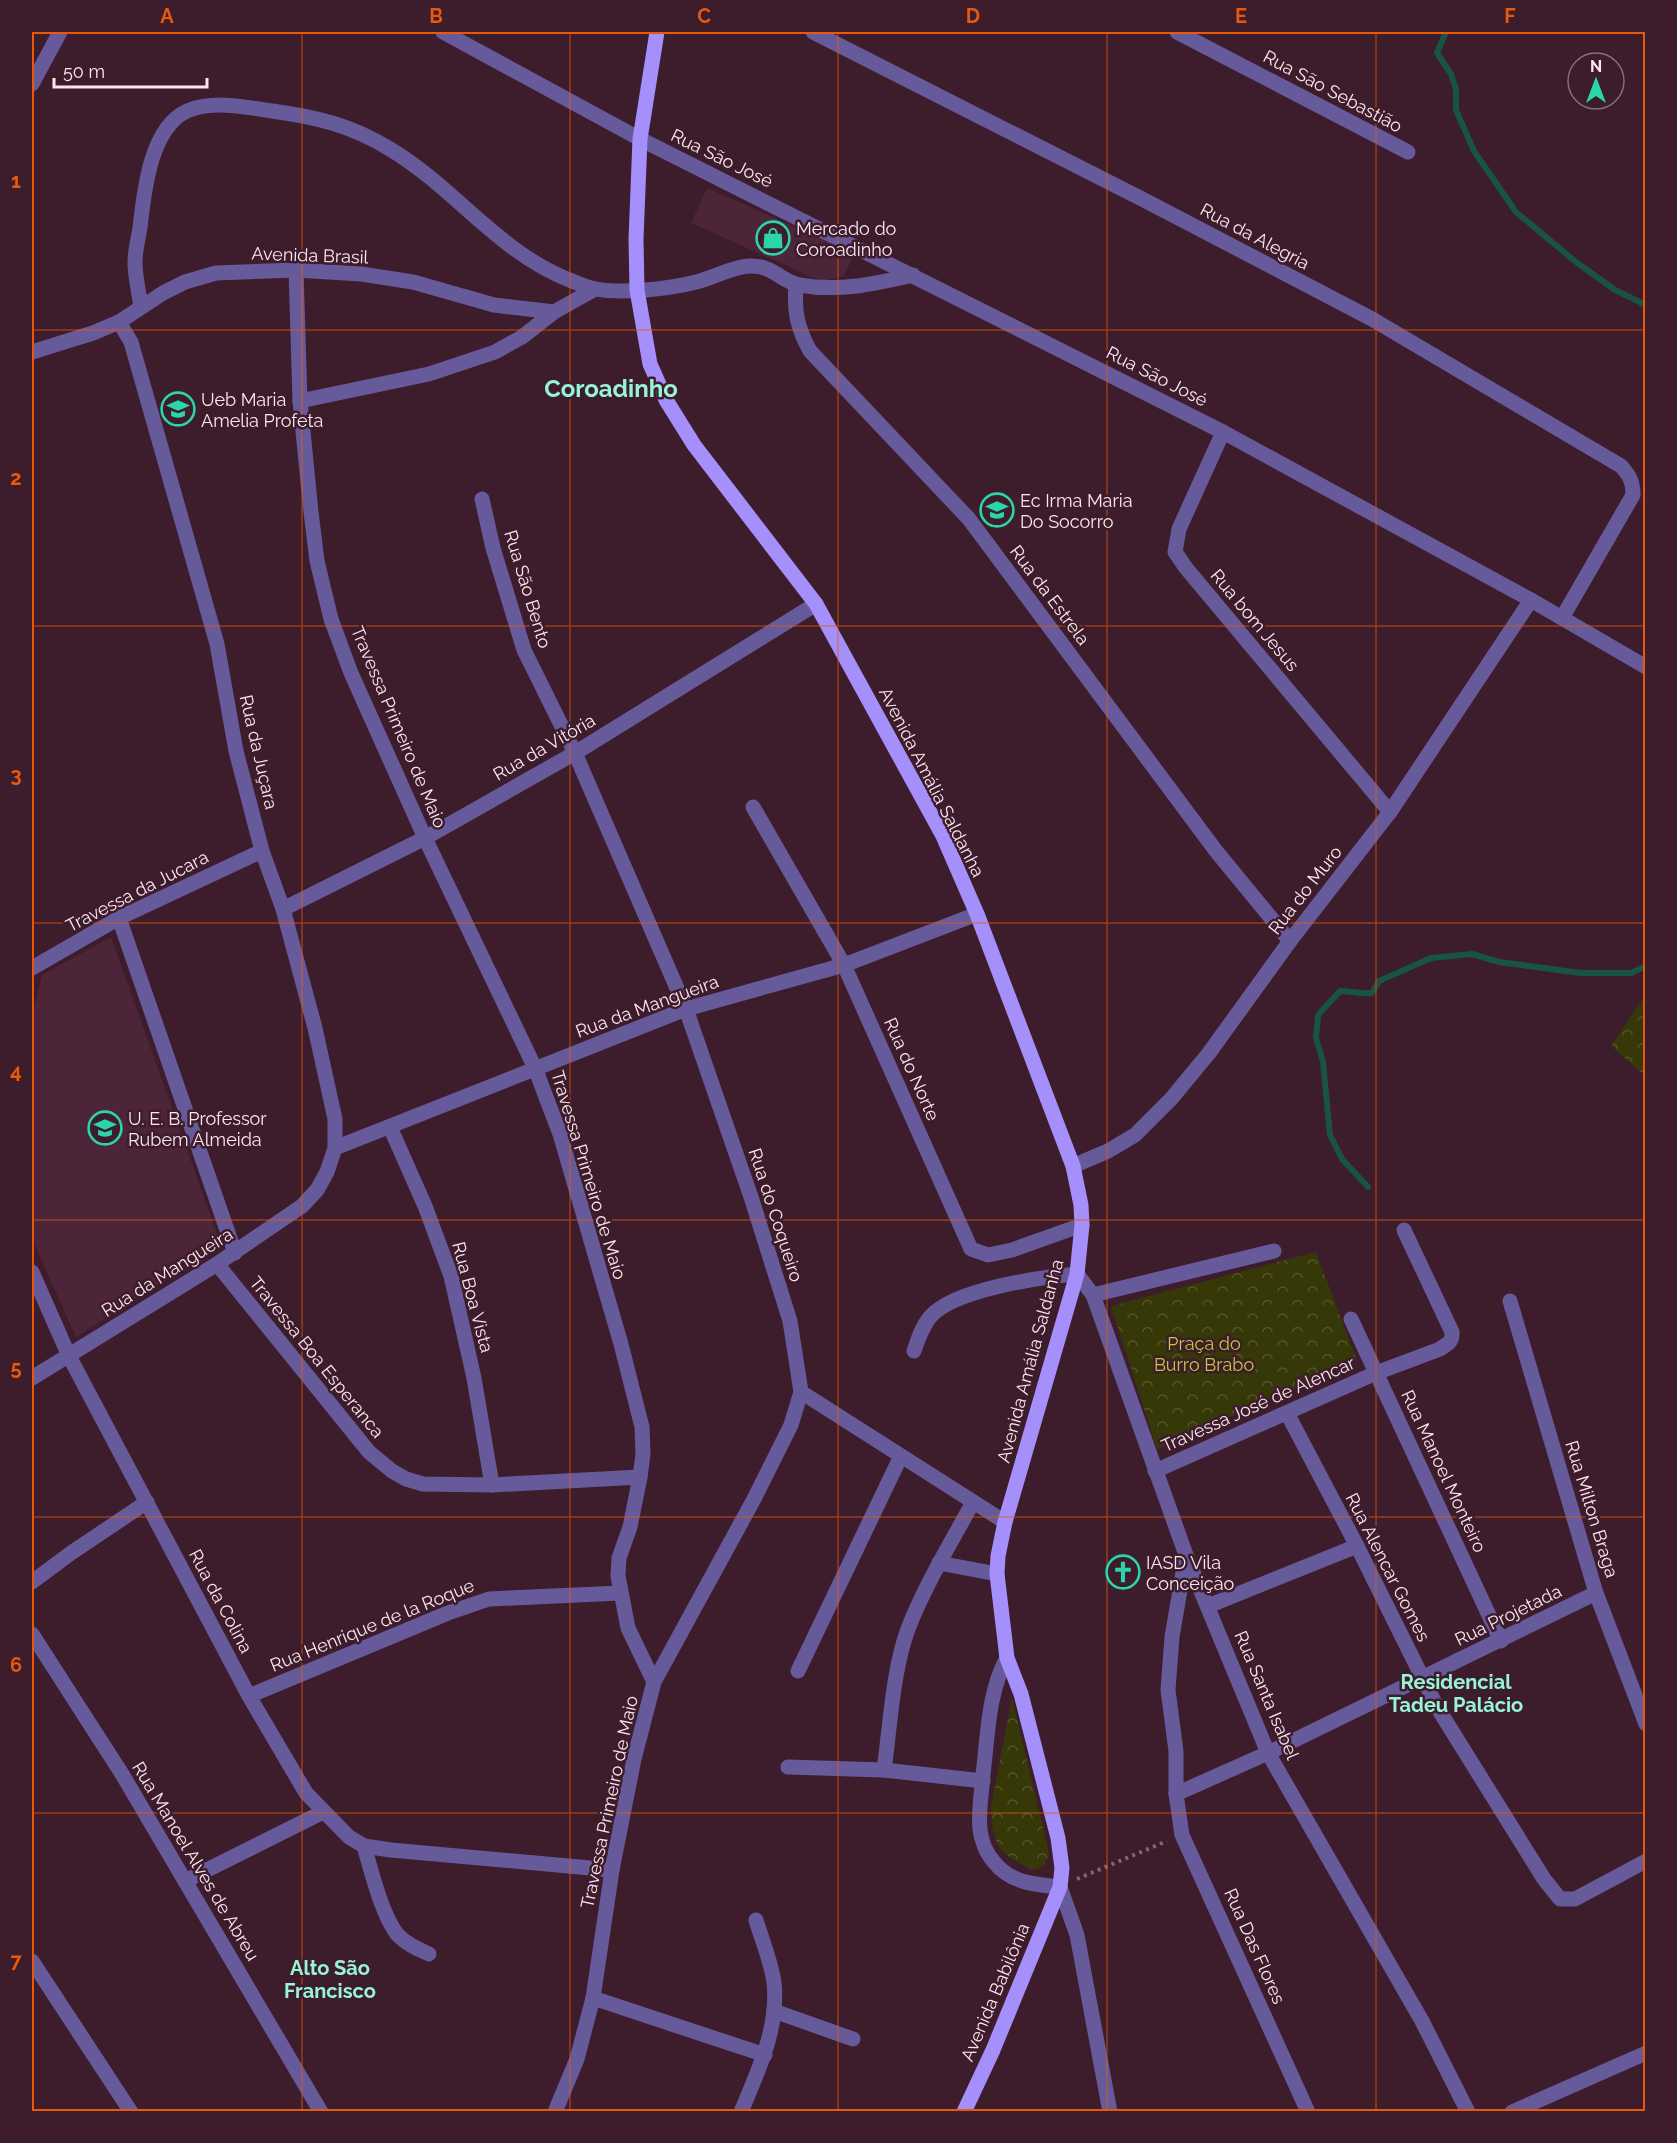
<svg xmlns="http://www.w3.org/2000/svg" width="1677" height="2143" font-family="Raleway,sans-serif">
<defs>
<pattern id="park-crowns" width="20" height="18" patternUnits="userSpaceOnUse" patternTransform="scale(1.5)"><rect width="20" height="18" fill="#363808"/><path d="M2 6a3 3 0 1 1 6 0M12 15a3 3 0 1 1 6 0" fill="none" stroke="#54552c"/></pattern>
</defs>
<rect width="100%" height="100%" fill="#3d1c2c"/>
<g fill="#4d2538">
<polygon points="707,188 855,253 844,276 821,281 691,223"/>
<polygon points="111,937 221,1245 76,1337 32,1239 32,1016 42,975"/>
</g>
<g fill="url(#park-crowns)">
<polygon points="1645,996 1646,1076 1645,1076 1611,1046"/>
<polygon points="1316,1252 1357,1361 1157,1449 1111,1306"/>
<path d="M1012,1698L1049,1853L1044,1866L1034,1870C999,1855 992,1846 991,1807Z"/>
</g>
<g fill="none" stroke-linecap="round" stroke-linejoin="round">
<g stroke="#195343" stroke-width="6">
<polyline points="1446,32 1437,53 1451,74 1456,89 1456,110 1474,151 1516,212 1576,262 1615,290 1646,305"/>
<path d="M1368,1187L1342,1159L1330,1135L1323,1062L1316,1038L1318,1015L1340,991C1352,991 1361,994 1372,993L1379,981L1431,958L1472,954L1499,962L1581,973H1631L1646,966"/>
</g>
<polyline stroke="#836573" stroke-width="4" stroke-dasharray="3 4.5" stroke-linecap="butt" points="1077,1879 1167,1841"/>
<g stroke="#675a9b" stroke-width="15">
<polyline points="443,32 640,139 1223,432 1531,600 1646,667"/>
<path d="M813,32L1146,201L1372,319L1621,466C1630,476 1633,482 1633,495L1562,618"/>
<polyline points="1177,32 1408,152"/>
<polyline points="32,84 60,32"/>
<polyline points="296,270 300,401 311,512 317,561 331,619 351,673 425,838 535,1068 560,1134 621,1344 642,1427 643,1454 640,1477 630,1527 619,1558 618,1576 628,1628 654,1682"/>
<path d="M796,284C794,312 797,327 810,351L969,519L1216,851L1290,941"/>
<path d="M141,307C139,293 135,277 135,262C135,251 138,239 140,228C144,192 150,128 187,111C212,100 246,107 272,111C316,117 351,125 390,149C455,188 500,254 572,281C580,284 588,288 596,289C623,294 669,289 696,282C713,278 731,267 749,266C773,265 780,281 799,285C841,292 873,284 913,275"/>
<polyline points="32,352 93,333 119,322 163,293 185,282 216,273 296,270 361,274 413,282 494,305 554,312 595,289"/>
<polyline points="300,401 429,374 495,352 522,337 554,312"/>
<polyline points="1223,432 1179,529 1175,552 1186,568 1390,812"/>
<polyline points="482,499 493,548 524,650 575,753 686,1009 751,1197 790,1321 801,1392 791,1425 754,1499 654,1682 634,1759 612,1870 593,1998 577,2059 555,2112"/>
<polyline points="753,807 844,965 971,1249 988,1255 1012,1250 1082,1225"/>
<polyline points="283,909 425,838 575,753 816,604"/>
<polyline points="119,918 235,1253"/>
<polyline points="32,968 119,918 262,851"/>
<polyline points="390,1127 425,1206 451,1276 474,1378 492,1485"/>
<polyline points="335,1148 686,1009 844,965 977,914"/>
<polyline points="1073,1166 1108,1151 1135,1135 1171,1099 1209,1053 1290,941 1390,812 1531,600"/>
<polyline points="217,1264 369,1452 392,1471 406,1479 423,1484 492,1485 640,1477"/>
<polyline points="32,1272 69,1356 249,1696 306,1793 349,1837 364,1846 391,1850 612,1870"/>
<polyline points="1093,1295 1274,1251"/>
<polyline points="1510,1301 1596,1593 1646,1724"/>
<polyline points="1351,1319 1501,1641"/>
<path d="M914,1351C918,1339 922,1327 930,1317C954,1289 1042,1277 1077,1274L1093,1295L1186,1555L1268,1753L1422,2021L1468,2112"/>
<polyline points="32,1378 217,1264 302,1206 317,1190 327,1172 335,1148 335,1119 315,1028 283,909 262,851 236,751 217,644 131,342 119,322"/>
<polyline points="801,1392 1005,1522"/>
<polyline points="1287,1413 1357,1546 1437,1707 1544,1879 1560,1899 1575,1899 1646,1861"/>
<path d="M1155,1471L1376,1373L1440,1349C1447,1344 1453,1342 1452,1332L1404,1230"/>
<polyline points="1186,1555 1172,1637 1168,1690 1176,1751 1176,1794 1182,1835 1308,2112"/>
<polyline points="939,1563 997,1574"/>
<polyline points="32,1582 71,1553 147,1502"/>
<polyline points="1208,1606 1357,1546"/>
<polyline points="32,1634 122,1774 321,2112"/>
<path d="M1007,1658C988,1692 988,1735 983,1774C982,1792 978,1811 980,1829C981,1840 986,1853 994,1862C1010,1883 1036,1885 1060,1887L1077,1935L1110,2112"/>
<polyline points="798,1671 901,1456"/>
<polyline points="249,1696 448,1613 489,1599 620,1593"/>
<polyline points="788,1767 884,1770 983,1781"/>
<path d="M884,1770C890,1727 893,1669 908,1629C925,1585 951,1543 973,1502"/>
<polyline points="1176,1794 1268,1753 1596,1593"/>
<path d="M364,1846C371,1870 382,1915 397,1934C406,1944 418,1949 429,1954"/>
<polyline points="185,1881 323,1812"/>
<polyline points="32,1961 131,2112"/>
<polyline points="593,1998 765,2055"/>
<polyline points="774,2011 853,2039"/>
<path d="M741,2112C758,2071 779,2028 774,1982C771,1962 762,1940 756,1920"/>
<polyline points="1512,2112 1646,2053"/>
</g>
<polyline stroke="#a58ffa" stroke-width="15" points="657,32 640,139 636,239 637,290 650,364 666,400 694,445 816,604 943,836 977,914 1073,1166 1081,1205 1082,1225 1077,1274 1005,1522 998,1556 997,1574 1007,1658 1021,1694 1058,1838 1062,1868 1060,1887 993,2050 964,2112"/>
</g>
<path fill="none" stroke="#e8590c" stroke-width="1.5" stroke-opacity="0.55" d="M302,32V2112M570,32V2112M838,32V2112M1107,32V2112M1376,32V2112M32,330H1646M32,626H1646M32,923H1646M32,1220H1646M32,1517H1646M32,1813H1646"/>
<defs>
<symbol id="shop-ring" viewBox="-11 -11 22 22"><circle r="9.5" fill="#3d1c2c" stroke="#2bd5ac" stroke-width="1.5"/><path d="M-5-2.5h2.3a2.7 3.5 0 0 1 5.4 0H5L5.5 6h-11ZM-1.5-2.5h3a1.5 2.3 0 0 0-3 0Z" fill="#2bd5ac"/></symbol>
<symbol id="school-ring" viewBox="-11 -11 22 22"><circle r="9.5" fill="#3d1c2c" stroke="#2bd5ac" stroke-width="1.5"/><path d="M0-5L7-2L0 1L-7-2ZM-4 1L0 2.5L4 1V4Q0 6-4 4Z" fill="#2bd5ac"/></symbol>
<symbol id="church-ring" viewBox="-11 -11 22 22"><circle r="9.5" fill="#3d1c2c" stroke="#2bd5ac" stroke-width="1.5"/><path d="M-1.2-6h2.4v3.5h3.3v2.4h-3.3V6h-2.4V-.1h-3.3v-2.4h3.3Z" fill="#2bd5ac"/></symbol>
</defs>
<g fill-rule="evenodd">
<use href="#shop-ring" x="754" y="219" width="38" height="38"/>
<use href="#school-ring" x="159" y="390" width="38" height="38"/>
<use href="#school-ring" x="978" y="491" width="38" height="38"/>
<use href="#school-ring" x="86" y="1109" width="38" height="38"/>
<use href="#church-ring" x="1104" y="1553" width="38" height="38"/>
</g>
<g text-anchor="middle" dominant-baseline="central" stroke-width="5" stroke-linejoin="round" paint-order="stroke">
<g font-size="18" fill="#fde5ef" stroke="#3d1c2c">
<text transform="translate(1333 91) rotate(28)">Rua São Sebastião</text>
<text transform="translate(722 158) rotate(26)">Rua São José</text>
<text transform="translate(1255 236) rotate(28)">Rua da Alegria</text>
<text transform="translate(310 255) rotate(2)">Avenida Brasil</text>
<text transform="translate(1157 376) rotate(27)">Rua São José</text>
<text transform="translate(528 589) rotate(73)">Rua São Bento</text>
<text transform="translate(1050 595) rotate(53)">Rua da Estrela</text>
<text transform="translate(1255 620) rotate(50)">Rua bom Jesus</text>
<text transform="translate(399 727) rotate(67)">Travessa Primeiro de Maio</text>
<text transform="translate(544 747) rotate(-30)">Rua da Vitória</text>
<text transform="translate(259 752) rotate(77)">Rua da Juçara</text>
<text transform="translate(932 782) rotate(63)">Avenida Amália Saldanha</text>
<text transform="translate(1305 890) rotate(-52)">Rua do Muro</text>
<text transform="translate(137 891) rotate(-27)">Travessa da Jucara</text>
<text transform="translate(647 1006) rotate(-20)">Rua da Mangueira</text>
<text transform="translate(912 1069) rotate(66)">Rua do Norte</text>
<text transform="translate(589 1175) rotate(73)">Travessa Primeiro de Maio</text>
<text transform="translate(776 1215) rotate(72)">Rua do Coqueiro</text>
<text transform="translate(167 1272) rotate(-32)">Rua da Mangueira</text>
<text transform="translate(473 1297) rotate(75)">Rua Boa Vista</text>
<text transform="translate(317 1357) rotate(51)">Travessa Boa Esperanca</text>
<text transform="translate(1030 1361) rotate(-75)">Avenida Amália Saldanha</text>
<text transform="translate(1258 1404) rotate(-24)">Travessa José de Alencar</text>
<text transform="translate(1444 1471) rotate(65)">Rua Manoel Monteiro</text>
<text transform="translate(1592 1509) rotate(73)">Rua Milton Braga</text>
<text transform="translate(1388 1567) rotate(63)">Rua Alencar Gomes</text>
<text transform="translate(221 1601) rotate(62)">Rua da Colina</text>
<text transform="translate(1508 1615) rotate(-26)">Rua Projetada</text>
<text transform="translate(372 1625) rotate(-22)">Rua Henrique de la Roque</text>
<text transform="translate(1267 1695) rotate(67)">Rua Santa Isabel</text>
<text transform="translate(609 1802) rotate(-78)">Travessa Primeiro de Maio</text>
<text transform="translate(196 1861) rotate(59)">Rua Manoel Alves de Abreu</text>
<text transform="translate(1255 1946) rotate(66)">Rua Das Flores</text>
<text transform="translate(995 1992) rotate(-67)">Avenida Babilônia</text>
</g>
<g font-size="18" fill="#fde5ef" stroke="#3d1c2c" text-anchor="start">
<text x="796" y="228">Mercado do<tspan x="796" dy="21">Coroadinho</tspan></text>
<text x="201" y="399">Ueb Maria<tspan x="201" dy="21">Amelia Profeta</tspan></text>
<text x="1020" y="500">Ec Irma Maria<tspan x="1020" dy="21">Do Socorro</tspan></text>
<text x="128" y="1118">U. E. B. Professor<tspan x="128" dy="21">Rubem Almeida</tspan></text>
<text x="1146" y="1562">IASD Vila<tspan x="1146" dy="21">Conceição</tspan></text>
</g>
<g font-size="18" fill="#c2c73c" stroke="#3d1c2c">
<text x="1204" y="1343">Praça do<tspan x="1204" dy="21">Burro Brabo</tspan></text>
</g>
<g font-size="20" font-weight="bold" fill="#97f5d6" stroke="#3d1c2c">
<text x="1456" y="1682">Residencial<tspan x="1456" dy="23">Tadeu Palácio</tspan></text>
<text x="330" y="1968">Alto São<tspan x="330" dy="23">Francisco</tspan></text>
</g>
<g font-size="24" font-weight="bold" fill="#97f5d6" stroke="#3d1c2c">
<text x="611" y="388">Coroadinho</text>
</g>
</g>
<rect width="1677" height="2143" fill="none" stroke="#3d1c2c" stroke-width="66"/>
<g transform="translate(1596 81)"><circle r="28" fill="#3d1c2c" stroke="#8a6c7a" stroke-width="1.5"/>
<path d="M0-4.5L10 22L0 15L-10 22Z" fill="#2bd5ac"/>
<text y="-9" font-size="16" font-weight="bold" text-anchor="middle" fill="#fde5ef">N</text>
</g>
<path d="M54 78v9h153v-9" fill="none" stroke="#fde5ef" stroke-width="3"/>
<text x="63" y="78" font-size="18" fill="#fde5ef" stroke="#3d1c2c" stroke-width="4.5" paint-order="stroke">50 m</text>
<rect x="33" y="33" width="1611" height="2077" fill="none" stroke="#e8590c" stroke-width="2"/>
<g font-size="20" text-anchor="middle" font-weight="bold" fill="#e8590c">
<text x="167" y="23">A</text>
<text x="436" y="23">B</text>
<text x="704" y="23">C</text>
<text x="973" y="23">D</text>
<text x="1241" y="23">E</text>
<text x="1510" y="23">F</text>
<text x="16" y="188">1</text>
<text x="16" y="485">2</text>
<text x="16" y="782">3</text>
<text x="16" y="1078">4</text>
<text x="16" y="1375">5</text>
<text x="16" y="1672">6</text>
<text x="16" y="1968">7</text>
</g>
</svg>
